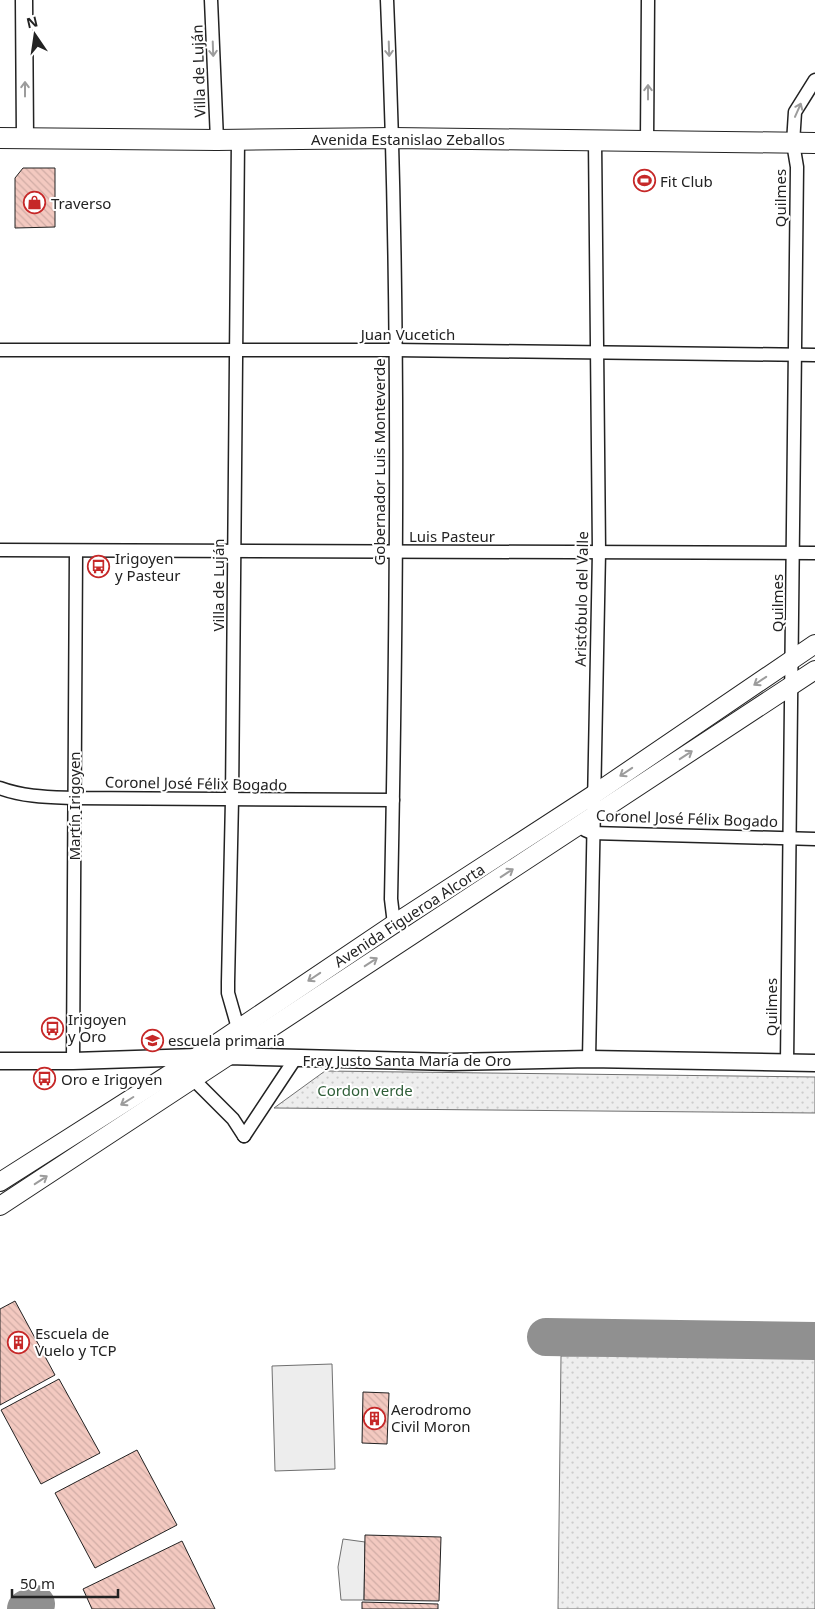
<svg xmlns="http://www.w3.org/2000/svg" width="815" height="1609" font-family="'Noto Sans',sans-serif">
<defs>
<pattern id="grass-dots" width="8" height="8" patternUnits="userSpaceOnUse" patternTransform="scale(1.25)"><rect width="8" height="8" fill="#eee"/><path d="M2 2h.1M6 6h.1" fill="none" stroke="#ccc" stroke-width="1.8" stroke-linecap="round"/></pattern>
<pattern id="building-back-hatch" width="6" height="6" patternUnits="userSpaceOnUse" patternTransform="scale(1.25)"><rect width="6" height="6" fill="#f3c9c0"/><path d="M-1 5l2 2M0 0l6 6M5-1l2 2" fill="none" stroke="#d0aca5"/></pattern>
</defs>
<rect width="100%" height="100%" fill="#fff"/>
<g fill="url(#grass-dots)" stroke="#6f6f6f">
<polygon points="325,1071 815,1077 815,1113 274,1108"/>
<polygon points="815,1355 815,1609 558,1609 561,1356"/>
</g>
<g fill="#ededed" stroke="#6f6f6f">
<polygon points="332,1364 335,1469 275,1471 272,1366"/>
<polygon points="343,1539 365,1542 364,1600 341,1600 338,1567"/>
</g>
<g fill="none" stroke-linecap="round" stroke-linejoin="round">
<g stroke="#909090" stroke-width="38">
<polyline points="546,1337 815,1341"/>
<polyline points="26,1609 36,1604"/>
</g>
</g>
<g fill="url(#building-back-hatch)" stroke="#222">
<polygon points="23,168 55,168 55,227 15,228 15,178"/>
<polygon points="15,1301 55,1375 0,1405 0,1309"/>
<polygon points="59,1379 100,1453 41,1484 1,1410"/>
<polygon points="363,1392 389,1393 387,1444 362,1443"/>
<polygon points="137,1450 177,1525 95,1568 55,1493"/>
<polygon points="365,1535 441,1537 439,1601 364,1600"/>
<polygon points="182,1541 215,1609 92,1609 83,1589"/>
<polygon points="362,1602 438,1604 438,1609 362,1609"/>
</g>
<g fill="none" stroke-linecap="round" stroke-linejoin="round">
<defs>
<g id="minor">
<polyline points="211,0 217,140"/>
<path d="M387,0C400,299 397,599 391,899L394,924"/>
<polyline points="238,140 232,800 228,982 228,993 238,1028"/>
<polyline points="647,141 648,0"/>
<polyline points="0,350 394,350 815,355"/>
<polyline points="0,550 815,553"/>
<path d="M0,788C24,797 49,797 74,798L393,800"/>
<polyline points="585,830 592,833 815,839"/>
<polyline points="589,1059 599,552 595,140"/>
<polyline points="73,1061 76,552"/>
<polyline points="787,1063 797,167 793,143 795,112 815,80"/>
<polyline points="187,1073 233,1119 244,1136"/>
<polyline points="244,1136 295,1059"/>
</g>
<g id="tertiary">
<polyline points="24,0 25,138"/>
<polyline points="0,1061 73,1061 228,1056 451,1062 589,1059 815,1063"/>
</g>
<g id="secondary">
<polyline points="0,1182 198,1056 394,924 593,795 815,644"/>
<polyline points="0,1206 815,670"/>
</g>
<polyline id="primary" points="0,138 217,140 393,138 815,143"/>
</defs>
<use href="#minor" stroke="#222" stroke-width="15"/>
<use href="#tertiary" stroke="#222" stroke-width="19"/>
<use href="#secondary" stroke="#222" stroke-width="20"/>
<use href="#primary" stroke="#222" stroke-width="22"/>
<use href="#minor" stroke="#fff" stroke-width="12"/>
<use href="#tertiary" stroke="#fff" stroke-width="16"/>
<use href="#secondary" stroke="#fff" stroke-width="18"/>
<use href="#primary" stroke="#fff" stroke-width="20"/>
</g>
<defs><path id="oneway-shaft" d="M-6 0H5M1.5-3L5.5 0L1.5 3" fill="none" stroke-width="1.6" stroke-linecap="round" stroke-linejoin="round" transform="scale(1.25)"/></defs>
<g stroke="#9c9c9c">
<use href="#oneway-shaft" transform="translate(213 49) rotate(88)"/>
<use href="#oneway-shaft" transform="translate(389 49) rotate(88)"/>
<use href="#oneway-shaft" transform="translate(25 89) rotate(-90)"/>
<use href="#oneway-shaft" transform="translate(648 92) rotate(-90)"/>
<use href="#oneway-shaft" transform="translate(798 110) rotate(-66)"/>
<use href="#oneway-shaft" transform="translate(760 681) rotate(146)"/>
<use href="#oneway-shaft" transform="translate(686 755) rotate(-33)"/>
<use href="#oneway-shaft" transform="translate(626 772) rotate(146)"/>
<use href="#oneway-shaft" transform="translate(507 873) rotate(-33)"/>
<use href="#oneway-shaft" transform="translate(371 962) rotate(-33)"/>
<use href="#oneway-shaft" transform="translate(314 977) rotate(146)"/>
<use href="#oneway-shaft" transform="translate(127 1101) rotate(148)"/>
<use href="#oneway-shaft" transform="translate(41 1180) rotate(-33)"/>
</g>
<defs>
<symbol id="stadium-ring" viewBox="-11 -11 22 22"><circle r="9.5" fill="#fff" stroke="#c62828" stroke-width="1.5"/><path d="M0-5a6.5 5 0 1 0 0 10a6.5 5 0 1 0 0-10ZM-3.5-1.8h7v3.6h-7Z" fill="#c62828"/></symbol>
<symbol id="shop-ring" viewBox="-11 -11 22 22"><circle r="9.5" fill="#fff" stroke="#c62828" stroke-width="1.5"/><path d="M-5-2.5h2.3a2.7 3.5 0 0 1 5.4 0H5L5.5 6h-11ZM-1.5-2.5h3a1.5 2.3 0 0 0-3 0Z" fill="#c62828"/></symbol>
<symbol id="bus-ring" viewBox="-11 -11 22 22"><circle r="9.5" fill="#fff" stroke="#c62828" stroke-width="1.5"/><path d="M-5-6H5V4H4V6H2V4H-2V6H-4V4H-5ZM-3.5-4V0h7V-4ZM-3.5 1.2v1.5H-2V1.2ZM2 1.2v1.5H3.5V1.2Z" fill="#c62828"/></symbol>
<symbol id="school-ring" viewBox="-11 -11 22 22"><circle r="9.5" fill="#fff" stroke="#c62828" stroke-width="1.5"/><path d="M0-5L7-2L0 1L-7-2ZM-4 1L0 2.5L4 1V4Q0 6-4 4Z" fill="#c62828"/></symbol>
<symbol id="building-ring" viewBox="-11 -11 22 22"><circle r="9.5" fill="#fff" stroke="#c62828" stroke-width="1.5"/><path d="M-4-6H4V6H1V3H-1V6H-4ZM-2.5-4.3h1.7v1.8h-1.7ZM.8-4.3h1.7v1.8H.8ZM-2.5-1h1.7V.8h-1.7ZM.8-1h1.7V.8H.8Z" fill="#c62828"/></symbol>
</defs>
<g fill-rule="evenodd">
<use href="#stadium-ring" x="632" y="168" width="25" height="25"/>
<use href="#shop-ring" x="22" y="190" width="25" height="25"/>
<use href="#bus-ring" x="86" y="554" width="25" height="25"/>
<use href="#bus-ring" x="40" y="1016" width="25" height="25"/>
<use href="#school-ring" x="140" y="1028" width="25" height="25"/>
<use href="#bus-ring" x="32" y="1066" width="25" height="25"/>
<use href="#building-ring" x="6" y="1330" width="25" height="25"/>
<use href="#building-ring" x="362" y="1406" width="25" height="25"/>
</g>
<g text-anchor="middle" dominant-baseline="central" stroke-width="4" stroke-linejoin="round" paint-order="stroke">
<g font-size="15" fill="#222" stroke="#fff">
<text transform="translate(198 71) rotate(-92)">Villa de Luján</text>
<text x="408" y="139">Avenida Estanislao Zeballos</text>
<text transform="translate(780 198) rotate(-90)">Quilmes</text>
<text x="408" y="334">Juan Vucetich</text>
<text transform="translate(379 462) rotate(-90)">Gobernador Luis Monteverde</text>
<text x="452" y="536">Luis Pasteur</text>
<text transform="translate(218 585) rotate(-90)">Villa de Luján</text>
<text transform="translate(581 599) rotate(-89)">Aristóbulo del Valle</text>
<text transform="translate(777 603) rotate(-90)">Quilmes</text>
<text transform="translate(196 783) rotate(1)">Coronel José Félix Bogado</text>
<text transform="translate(74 806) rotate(-90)">Martín Irigoyen</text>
<text transform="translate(687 818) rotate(2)">Coronel José Félix Bogado</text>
<text transform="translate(409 915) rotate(-33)">Avenida Figueroa Alcorta</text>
<text transform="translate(771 1007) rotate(-90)">Quilmes</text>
<text x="407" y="1060">Fray Justo Santa María de Oro</text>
</g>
<g font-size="15" fill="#222" stroke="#fff" text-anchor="start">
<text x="660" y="181">Fit Club</text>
<text x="51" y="203">Traverso</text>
<text x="115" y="558">Irigoyen<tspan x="115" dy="17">y Pasteur</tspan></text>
<text x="68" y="1019">Irigoyen<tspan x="68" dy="17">y Oro</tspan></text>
<text x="168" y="1040">escuela primaria</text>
<text x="61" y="1079">Oro e Irigoyen</text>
<text x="35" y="1333">Escuela de<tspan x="35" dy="17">Vuelo y TCP</tspan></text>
<text x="391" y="1409">Aerodromo<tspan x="391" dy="17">Civil Moron</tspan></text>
</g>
<g font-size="15" fill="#2f5e38" stroke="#fff">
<text x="365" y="1090">Cordon verde</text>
</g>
</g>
<g transform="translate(35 35) rotate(347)" stroke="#ffffff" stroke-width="4" paint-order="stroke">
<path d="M0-4L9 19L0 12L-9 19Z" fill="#222222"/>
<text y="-8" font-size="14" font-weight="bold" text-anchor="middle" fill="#222222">N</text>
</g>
<path d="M12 1589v8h106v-8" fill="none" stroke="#222222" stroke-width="2.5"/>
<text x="20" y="1589" font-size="15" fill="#222222" stroke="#ffffff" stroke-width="4" paint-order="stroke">50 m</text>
</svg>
